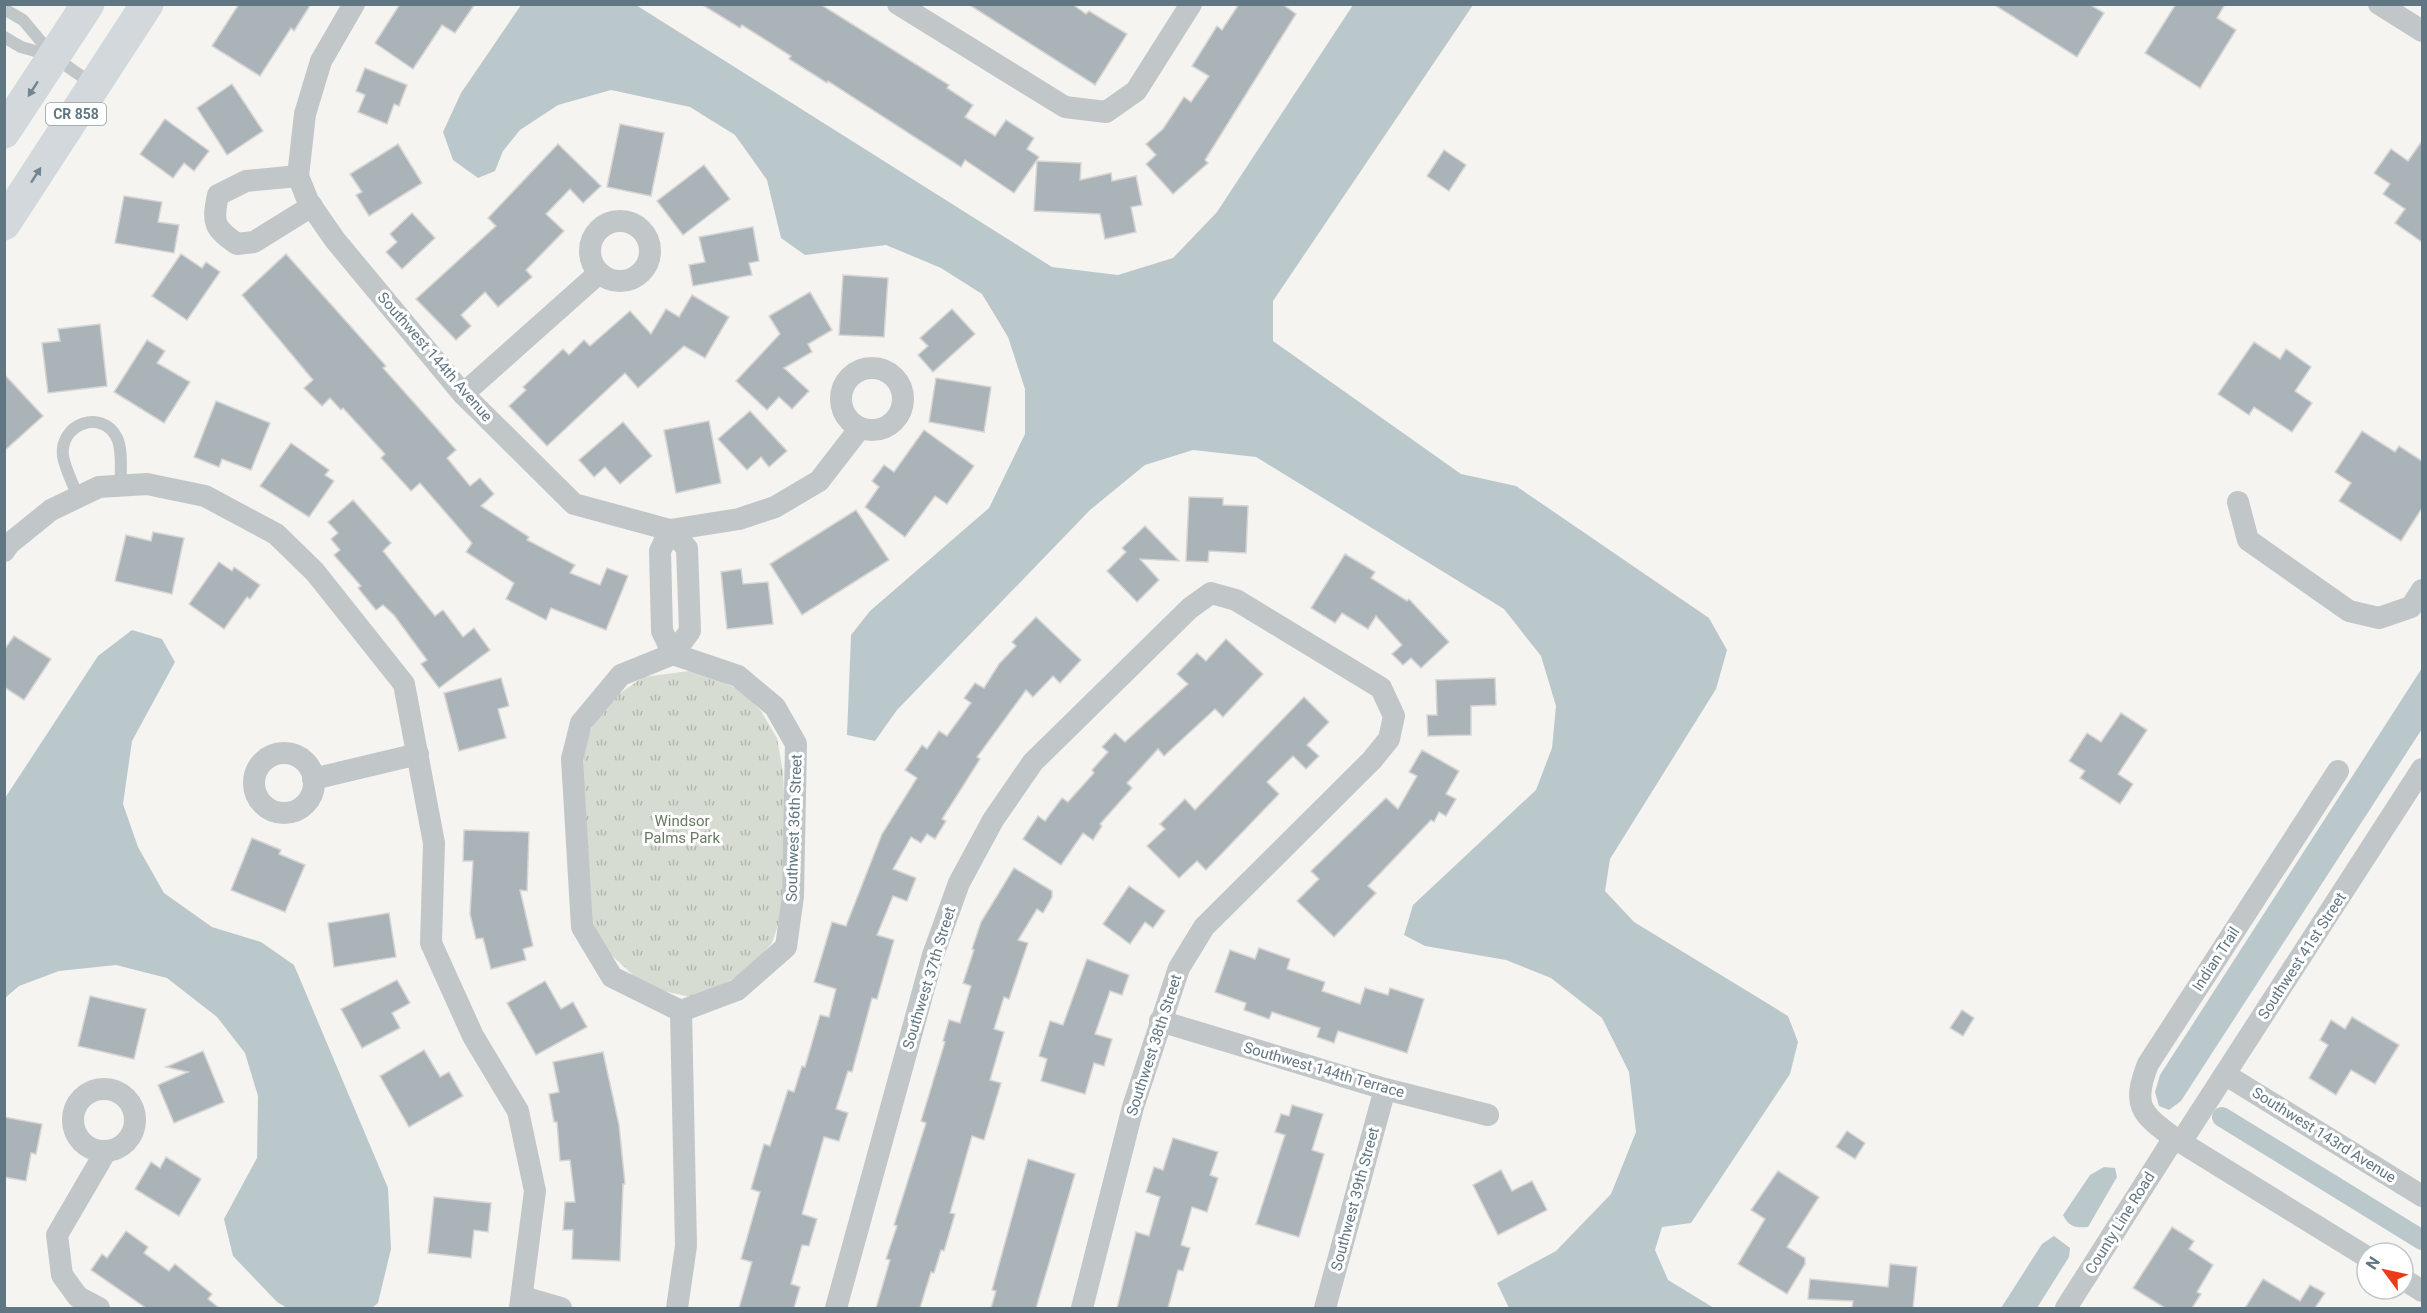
<svg xmlns="http://www.w3.org/2000/svg" width="2427" height="1313" font-family="Roboto,sans-serif">
<defs>
<pattern id="park-tufts" width="24" height="20" patternUnits="userSpaceOnUse" patternTransform="scale(1.5)"><rect width="24" height="20" fill="#d6dcd1"/><path d="M3 7l-1-3M5 7V3M7 7l1-3M15 17l-1-3M17 17v-4M19 17l1-3" fill="none" stroke="#b1b7af"/></pattern>
</defs>
<rect width="100%" height="100%" fill="#f5f4f0"/>
<polygon fill="url(#park-tufts)" points="697,670 742,691 761,711 777,738 783,772 786,840 781,916 772,943 747,972 695,998 664,991 635,977 597,942 587,909 580,799 585,743 601,707 643,677"/>
<g fill="#bac8cc">
<polygon points="521,5 636,5 1052,267 1118,275 1173,258 1217,212 1353,5 1473,5 1273,301 1273,341 1461,474 1516,486 1709,618 1727,650 1716,689 1610,859 1605,891 1634,922 1788,1016 1798,1042 1790,1074 1691,1223 1662,1227 1655,1250 1668,1280 1714,1308 1509,1308 1497,1283 1556,1251 1611,1194 1636,1132 1629,1072 1602,1018 1551,978 1506,960 1425,946 1404,935 1413,905 1536,790 1552,748 1556,706 1541,656 1504,609 1256,457 1193,450 1145,465 1090,510 897,710 875,741 847,735 851,635 870,611 989,508 1025,434 1025,389 1008,337 982,294 941,268 886,245 805,255 781,238 767,180 735,135 690,107 611,90 558,105 520,130 503,151 495,171 478,178 453,160 443,132 461,93"/>
<polygon points="132,630 162,639 175,662 132,741 123,804 138,847 164,893 212,927 261,942 294,965 388,1188 391,1249 378,1303 372,1308 287,1308 277,1302 233,1256 224,1219 257,1158 258,1096 245,1053 217,1017 167,978 116,965 59,971 19,986 5,998 5,798 98,656"/>
<polygon points="2422,668 2422,729 2181,1101 2169,1110 2159,1106 2155,1092 2160,1075"/>
<path d="M2104,1167L2115,1168L2117,1177L2088,1227C2075,1228 2069,1227 2063,1215L2090,1175Z"/>
<polygon points="2054,1236 2070,1248 2069,1257 2037,1308 2001,1308 2042,1244"/>
</g>
<g fill="none" stroke-linecap="round" stroke-linejoin="round">
<polyline stroke="#bac8cc" stroke-width="20" points="2222,1117 2422,1240"/>
</g>
<g fill="#aab3b8" stroke="#d6d5d3" stroke-width="1.5">
<polygon points="239,4 311,4 294,31 291,28 260,76 212,46"/>
<polygon points="400,4 475,4 455,33 442,25 413,69 375,43"/>
<polygon points="701,4 820,4 949,85 947,88 973,105 965,117 995,136 1006,120 1034,138 1027,149 1039,157 1014,193 965,160 961,167 828,81 827,83 789,59 791,56 742,25 740,28"/>
<polygon points="968,4 1072,4 1086,14 1089,11 1127,34 1095,85"/>
<polygon points="1239,4 1282,4 1296,14 1205,160 1208,163 1173,194 1146,164 1156,155 1146,144 1163,129 1184,97 1191,102 1209,76 1192,66 1217,26 1222,30"/>
<polygon points="1993,4 2089,4 2104,13 2077,57"/>
<polygon points="2176,4 2225,4 2217,18 2236,30 2200,88 2145,53"/>
<polygon points="365,68 407,85 399,106 394,104 387,124 358,112 365,95 356,91"/>
<polygon points="232,84 263,131 227,155 197,108"/>
<polygon points="165,119 209,151 194,171 184,163 173,178 140,154"/>
<polygon points="620,124 664,133 651,196 607,187"/>
<polygon points="2422,141 2422,242 2395,223 2405,209 2383,194 2390,184 2374,173 2391,149 2408,161"/>
<polygon points="398,144 422,183 369,216 356,195 362,192 350,174"/>
<polygon points="558,144 601,186 583,203 570,189 546,214 564,231 526,270 532,277 498,307 485,292 461,315 471,326 456,340 416,299 496,226 488,218"/>
<polygon points="1444,150 1466,165 1449,191 1427,176"/>
<polygon points="1037,161 1081,163 1080,180 1111,173 1112,181 1136,176 1142,205 1131,207 1136,232 1105,239 1100,214 1034,211"/>
<polygon points="704,165 730,199 683,235 657,201"/>
<polygon points="124,196 162,202 158,222 179,225 174,253 115,243"/>
<polygon points="412,213 435,238 402,269 386,252 397,242 390,234"/>
<polygon points="753,227 759,261 749,263 752,275 693,286 689,265 705,262 699,237"/>
<polygon points="181,254 202,268 206,262 220,272 187,320 152,296"/>
<polygon points="286,254 386,366 383,368 456,450 447,458 470,486 480,478 494,494 481,506 529,537 527,540 575,565 570,573 600,585 607,568 628,576 606,630 551,608 546,620 506,599 514,583 466,552 472,543 420,483 411,491 381,458 385,454 343,408 341,410 330,398 322,406 304,388 313,380 242,295"/>
<polygon points="843,275 888,278 884,337 839,335"/>
<polygon points="810,292 832,330 808,344 812,352 784,368 809,391 792,409 779,397 767,410 736,381 780,334 769,316"/>
<polygon points="692,295 729,317 705,358 684,346 638,388 625,373 547,446 509,406 526,390 523,387 563,349 569,355 584,340 590,346 630,311 651,334 666,309 679,317"/>
<polygon points="952,309 975,334 933,372 918,355 928,346 920,338"/>
<polygon points="100,324 107,386 48,393 42,343 60,341 58,329"/>
<polygon points="147,340 165,351 157,363 190,382 164,423 114,392"/>
<polygon points="2254,342 2280,359 2286,349 2311,367 2295,391 2312,403 2292,432 2254,407 2249,415 2218,394"/>
<polygon points="4,374 43,416 4,451"/>
<polygon points="936,378 991,387 984,432 929,422"/>
<polygon points="216,401 270,423 251,470 222,459 219,467 194,457"/>
<polygon points="750,411 787,451 769,467 761,457 747,470 718,439"/>
<polygon points="709,421 721,483 676,493 664,430"/>
<polygon points="623,422 652,456 620,484 605,467 594,477 579,460"/>
<polygon points="924,430 974,466 947,504 935,496 905,537 865,507 879,487 872,481 884,465 894,472"/>
<polygon points="2362,431 2395,452 2399,446 2422,461 2422,508 2401,541 2339,501 2351,483 2335,472"/>
<polygon points="291,443 329,470 325,475 334,481 309,517 260,486"/>
<polygon points="1189,497 1223,498 1223,505 1248,506 1246,553 1209,551 1208,562 1186,561"/>
<polygon points="353,500 391,543 383,551 435,616 443,610 463,637 474,628 490,650 439,688 421,664 427,660 394,615 383,605 376,610 358,588 361,586 334,555 340,550 331,539 338,533 328,522"/>
<polygon points="856,510 889,560 802,615 770,564"/>
<polygon points="1145,526 1179,561 1140,559 1159,580 1137,602 1107,571 1126,552 1122,548"/>
<polygon points="153,532 184,538 172,594 115,581 126,535 151,541"/>
<polygon points="1345,554 1375,572 1371,578 1407,601 1409,599 1449,642 1421,668 1411,658 1403,665 1392,654 1402,645 1376,616 1368,629 1342,613 1335,623 1311,608"/>
<polygon points="219,562 232,571 234,567 260,585 250,599 247,597 224,629 189,604"/>
<polygon points="741,569 743,584 768,582 773,624 727,629 721,572"/>
<polygon points="1036,617 1081,660 1060,683 1053,676 1033,697 1026,690 977,757 980,759 942,819 946,821 935,839 927,834 921,843 911,837 893,869 916,878 907,901 893,896 877,935 894,940 877,999 872,998 852,1072 848,1071 836,1109 848,1113 839,1141 824,1137 802,1214 817,1219 809,1246 802,1245 791,1284 800,1287 794,1308 739,1308 752,1262 741,1259 760,1192 751,1189 764,1144 770,1146 788,1090 794,1092 802,1066 805,1067 820,1015 829,1017 836,989 814,982 832,922 846,926 882,834 917,778 905,770 922,745 927,749 939,731 947,736 971,703 964,698 975,683 984,688 999,664 1016,646 1012,642"/>
<polygon points="14,636 51,659 24,700 4,687 4,650"/>
<polygon points="1226,639 1263,674 1223,717 1215,709 1164,756 1158,749 1127,783 1132,788 1100,824 1102,826 1093,840 1083,833 1061,865 1023,839 1038,816 1045,821 1062,798 1068,802 1094,773 1092,770 1108,752 1102,747 1115,733 1125,742 1188,684 1177,674 1197,653 1206,661"/>
<polygon points="501,678 509,706 498,709 506,738 459,751 444,693"/>
<polygon points="1495,678 1496,705 1471,706 1471,735 1428,736 1427,715 1437,715 1436,680"/>
<polygon points="1304,697 1329,722 1307,745 1319,756 1306,769 1293,756 1267,782 1279,794 1206,870 1197,861 1179,878 1147,846 1165,829 1160,824 1185,799 1195,810"/>
<polygon points="2121,713 2147,730 2118,774 2133,784 2120,804 2080,778 2085,771 2069,761 2087,733 2101,742"/>
<polygon points="1422,750 1459,771 1446,794 1456,799 1446,816 1439,812 1434,822 1431,820 1368,886 1376,893 1334,937 1297,901 1319,879 1311,871 1386,798 1398,809 1417,776 1409,772"/>
<polygon points="464,830 529,832 527,891 520,890 533,946 523,949 526,960 491,969 483,938 476,939 470,914 473,861 463,861"/>
<polygon points="252,838 281,850 279,854 305,865 285,912 231,890"/>
<polygon points="1014,868 1052,891 1052,897 1043,913 1037,909 1018,940 1028,943 1009,999 1004,997 994,1029 1004,1032 990,1080 1001,1083 984,1140 972,1136 950,1213 955,1214 944,1251 941,1250 934,1273 931,1272 920,1308 876,1308 890,1260 886,1259 897,1226 894,1225 926,1123 921,1121 945,1042 943,1041 949,1020 960,1023 971,986 963,983 974,950 972,949 981,922"/>
<polygon points="1129,886 1165,911 1153,928 1145,922 1130,944 1103,924"/>
<polygon points="389,913 396,957 334,967 328,923"/>
<polygon points="1259,948 1290,959 1287,969 1325,982 1322,991 1360,1004 1365,988 1388,995 1390,988 1424,999 1407,1053 1338,1031 1334,1043 1317,1037 1320,1028 1272,1012 1269,1019 1244,1010 1246,1003 1215,992 1230,950 1255,959"/>
<polygon points="1087,959 1129,975 1122,995 1110,991 1095,1034 1112,1039 1104,1066 1094,1063 1085,1094 1041,1081 1047,1059 1039,1056 1050,1021 1063,1025"/>
<polygon points="397,980 410,1003 392,1013 400,1028 362,1048 341,1009"/>
<polygon points="545,981 561,1009 573,1002 587,1027 536,1055 507,1003"/>
<polygon points="90,996 146,1009 134,1059 78,1046"/>
<polygon points="1962,1010 1974,1018 1963,1036 1950,1028"/>
<polygon points="2352,1017 2399,1045 2375,1084 2351,1070 2336,1095 2309,1078 2328,1045 2320,1040 2331,1020 2345,1029"/>
<polygon points="424,1050 440,1077 449,1072 463,1096 409,1127 380,1076"/>
<polygon points="203,1051 224,1102 174,1123 158,1085 188,1072 166,1067"/>
<polygon points="603,1052 619,1125 625,1184 623,1184 620,1261 572,1259 573,1230 563,1230 565,1202 575,1202 570,1160 560,1161 557,1122 554,1122 549,1094 559,1092 553,1062"/>
<polygon points="1292,1105 1323,1114 1312,1150 1324,1154 1299,1237 1256,1224 1285,1135 1275,1132 1281,1114 1289,1116"/>
<polygon points="4,1117 42,1124 36,1154 31,1153 26,1181 4,1177"/>
<polygon points="1847,1131 1865,1143 1855,1159 1836,1147"/>
<polygon points="1173,1138 1218,1152 1210,1175 1218,1178 1207,1212 1192,1207 1181,1245 1190,1248 1183,1271 1178,1270 1168,1308 1117,1308 1136,1232 1149,1236 1160,1197 1146,1192 1154,1167 1163,1170"/>
<polygon points="166,1157 201,1179 179,1216 135,1189 151,1162 160,1168"/>
<polygon points="1028,1159 1075,1174 1036,1308 991,1308 996,1291 992,1290"/>
<polygon points="1501,1170 1512,1191 1532,1181 1547,1210 1498,1235 1473,1185"/>
<polygon points="1778,1171 1819,1197 1787,1247 1805,1258 1805,1264 1787,1294 1738,1264 1765,1219 1751,1210"/>
<polygon points="434,1197 491,1203 488,1232 474,1230 471,1258 428,1253"/>
<polygon points="2172,1227 2194,1241 2189,1249 2213,1265 2197,1292 2201,1294 2192,1308 2165,1308 2133,1288"/>
<polygon points="126,1231 148,1247 144,1253 169,1271 175,1264 212,1294 208,1299 219,1308 146,1308 91,1270 102,1254 107,1258"/>
<polygon points="1890,1264 1917,1267 1913,1308 1852,1308 1853,1301 1808,1299 1810,1279 1888,1287"/>
<polygon points="2263,1279 2300,1301 2310,1285 2325,1293 2315,1308 2245,1308"/>
</g>
<g fill="none" stroke-linecap="round" stroke-linejoin="round">
<g stroke="#c1c6c8" stroke-width="12">
<polyline points="4,9 23,20 54,57 94,85"/>
<polyline points="4,37 21,47 53,56"/>
<path d="M77,495C73,483 65,469 63,456C59,424 102,408 117,438C123,451 120,470 121,484"/>
</g>
<g stroke="#c1c6c8" stroke-width="22">
<polyline points="354,4 321,61 305,114 298,176 308,201 335,240 463,394 574,504 670,530 739,519 775,507 819,481 860,428"/>
<polyline points="898,4 1065,107 1106,112 1136,91 1191,4"/>
<polyline points="2379,4 2422,31"/>
<path d="M298,176L246,181L218,195C212,223 214,228 237,244L254,242L312,206"/>
<circle cx="620" cy="251" r="30"/>
<circle cx="872" cy="399" r="31"/>
<polyline points="463,394 599,273"/>
<polyline points="2238,502 2248,540 2349,611 2379,618 2411,607 2422,590"/>
<polygon points="670,530 687,548 690,631 673,654 662,631 660,551"/>
<polyline points="4,551 9,544 51,510 99,487 147,484 205,496 276,534 315,572 404,684 434,843 431,943 473,1036 518,1111 535,1191 520,1308"/>
<polygon points="673,654 738,676 775,707 796,744 793,896 786,947 737,990 681,1011 612,977 582,927 572,759 581,723 621,675"/>
<circle cx="284" cy="783" r="30"/>
<path d="M2338,771L2148,1064C2132,1105 2140,1113 2174,1138L2367,1257"/>
<polyline points="313,779 418,754"/>
<polyline points="1160,1021 1385,1089 1488,1115"/>
<polyline points="2226,1075 2422,1196"/>
<circle cx="104" cy="1120" r="31"/>
<polyline points="2181,1142 2422,769"/>
<polyline points="2403,1279 2422,1291"/>
<polyline points="523,1297 561,1308"/>
<polyline points="99,1308 78,1297 62,1275 57,1235 106,1151"/>
<polyline points="677,1308 686,1246 681,1011"/>
<polyline points="836,1308 933,955 959,883 993,820 1033,762 1190,608 1211,593 1236,600 1381,688 1394,716 1389,739 1372,760 1204,927 1179,968 1133,1107 1082,1308"/>
<polyline points="1325,1308 1385,1089"/>
<polyline points="2066,1308 2174,1138"/>
</g>
<g stroke="#d2d8dc" stroke-width="33">
<polyline points="4,132 88,4"/>
<polyline points="4,224 147,4"/>
</g>
</g>
<defs><path id="oneway-solid" d="M-6-.8H1V-3.2L6.5 0L1 3.2V.8H-6Z" transform="scale(1.5)"/></defs>
<g fill="#728590">
<use href="#oneway-solid" transform="translate(33 89) rotate(123)"/>
<use href="#oneway-solid" transform="translate(36 175) rotate(-57)"/>
</g>
<g text-anchor="middle" dominant-baseline="central" stroke-width="6" stroke-linejoin="round" paint-order="stroke">
<rect fill="#fff" stroke="#909fa8" stroke-width="1.5" x="46" y="103" width="60" height="22" rx="4.5"/>
<g font-size="14" font-weight="bold" fill="#617683">
<text x="76" y="114">CR 858</text>
</g>
<g font-size="15" fill="#617683" stroke="#fff">
<text transform="translate(435 357) rotate(49)">Southwest 144th Avenue</text>
<text transform="translate(794 828) rotate(-88)">Southwest 36th Street</text>
<text transform="translate(2302 956) rotate(-57)">Southwest 41st Street</text>
<text transform="translate(2216 959) rotate(-57)">Indian Trail</text>
<text transform="translate(929 978) rotate(-73)">Southwest 37th Street</text>
<text transform="translate(1154 1045) rotate(-72)">Southwest 38th Street</text>
<text transform="translate(1324 1070) rotate(16)">Southwest 144th Terrace</text>
<text transform="translate(2324 1135) rotate(32)">Southwest 143rd Avenue</text>
<text transform="translate(1355 1199) rotate(-75)">Southwest 39th Street</text>
<text transform="translate(2120 1223) rotate(-58)">County Line Road</text>
</g>
<g font-size="15" fill="#677a61" stroke="#fff">
<text x="682" y="821">Windsor<tspan x="682" dy="17">Palms Park</tspan></text>
</g>
</g>
<rect width="2427" height="1313" fill="none" stroke="#617683" stroke-width="12"/>
<g transform="translate(2385 1271) rotate(303)"><circle r="28" fill="#ffffff" stroke="#c0c8cd" stroke-width="1.5"/>
<path d="M0-4.5L10 22L0 15L-10 22Z" fill="#ef3a16"/>
<text y="-9" font-size="16" font-weight="bold" text-anchor="middle" fill="#617683">N</text>
</g>
</svg>
